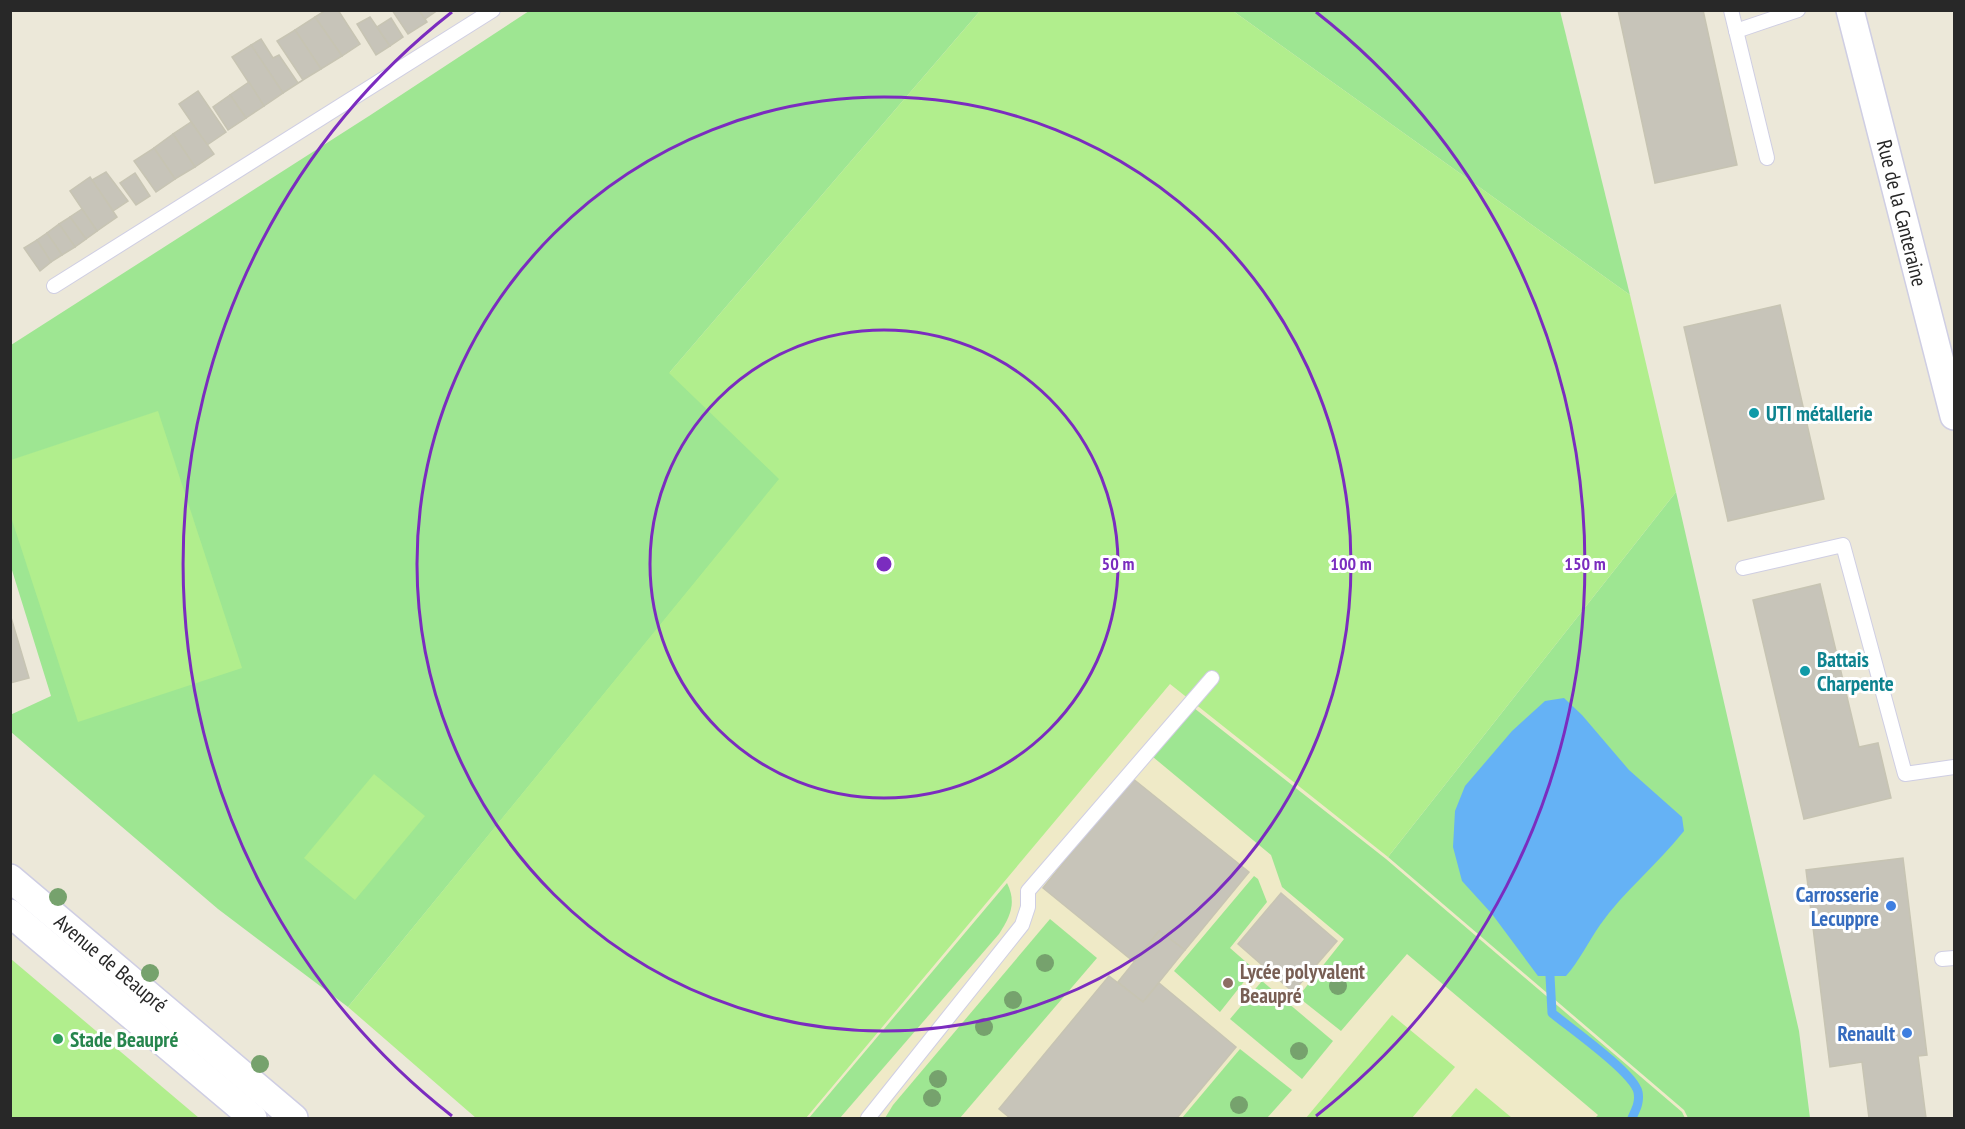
<svg xmlns="http://www.w3.org/2000/svg" width="1965" height="1129" font-family="'PT Sans Narrow',sans-serif">
<rect width="100%" height="100%" fill="#ece8d9"/>
<polygon fill="#efeac7" points="1170,683 1388,857 1684,1110 1688,1118 806,1118"/>
<g fill="#9ee692">
<polygon points="529,11 980,11 670,372 780,479 348,1007 218,909 11,732 10,715 51,696 11,567 11,345 369,116"/>
<polygon points="1233,11 1560,11 1630,295"/>
<polygon points="1676,492 1799,1031 1810,1118 1688,1118 1684,1110 1388,857"/>
<polygon points="1194,708 1386,859 1682,1112 1685,1118 1595,1118 1598,1115 1407,954 1341,1031 1298,997 1344,939 1282,887 1271,855 1153,757"/>
<polygon points="1254,876 1258,879 1267,902 1230,948 1254,969 1220,1012 1174,971"/>
<path d="M1007,883C1017,903 1010,917 999,934L840,1118H809Z"/>
<polygon points="1050,919 1097,958 960,1118 885,1118 893,1105"/>
<polygon points="1262,981 1333,1041 1302,1079 1230,1019"/>
<polygon points="1240,1049 1292,1090 1267,1118 1182,1118"/>
</g>
<g fill="#b1ee8d">
<polygon points="980,11 1233,11 1630,295 1676,492 1388,857 1170,684 806,1118 476,1118 348,1007 779,479 669,373"/>
<polygon points="158,411 242,668 78,722 11,517 11,460"/>
<polygon points="374,774 425,816 355,900 304,858"/>
<polygon points="11,959 199,1118 11,1118"/>
<polygon points="1392,1015 1455,1067 1412,1118 1306,1118"/>
<polygon points="1476,1088 1512,1118 1450,1118"/>
</g>
<path fill="#65b2f5" d="M1564,698L1582,715L1629,770L1682,817L1684,831C1658,864 1624,891 1600,925C1588,942 1580,960 1566,976H1538L1492,914L1462,881L1453,847L1455,811L1465,786L1512,731L1545,701Z"/>
<g fill="none" stroke-linecap="round" stroke-linejoin="round">
<path stroke="#65b2f5" stroke-width="9" d="M1550,976L1552,1013C1570,1028 1633,1072 1638,1092C1640,1102 1636,1109 1632,1118"/>
</g>
<g fill="#c7c4b9" stroke="#c7c4b3" stroke-width="1.5">
<polygon points="326,10 338,10 360,44 342,56 315,17"/>
<polygon points="392,10 419,10 427,22 408,34"/>
<polygon points="419,10 438,10 425,19"/>
<polygon points="1618,10 1703,10 1737,165 1655,183"/>
<polygon points="315,17 342,56 321,69 295,30"/>
<polygon points="370,17 390,46 376,55 357,24"/>
<polygon points="391,18 403,37 390,46 377,27"/>
<polygon points="295,30 321,69 303,80 277,41"/>
<polygon points="261,39 273,58 279,55 298,83 303,80 283,93 251,45"/>
<polygon points="251,45 283,93 264,106 232,57"/>
<polygon points="249,82 264,106 246,118 230,95"/>
<polygon points="198,91 226,132 207,145 179,104"/>
<polygon points="230,95 246,118 228,130 213,107"/>
<polygon points="191,122 214,154 195,167 173,134"/>
<polygon points="173,134 195,167 175,179 154,148"/>
<polygon points="154,148 175,179 156,192 134,161"/>
<polygon points="106,172 128,201 113,211 92,180"/>
<polygon points="135,173 150,196 136,205 120,183"/>
<polygon points="90,177 117,217 97,231 70,191"/>
<polygon points="82,209 97,231 86,239 70,217"/>
<polygon points="70,217 86,239 75,247 59,224"/>
<polygon points="59,224 75,247 62,255 47,233"/>
<polygon points="47,233 62,255 51,262 37,240"/>
<polygon points="37,240 51,262 40,271 24,248"/>
<polygon points="1780,305 1824,499 1728,521 1684,327"/>
<polygon points="1820,584 1859,747 1878,743 1891,798 1804,819 1753,600"/>
<polygon points="10,614 29,678 10,683"/>
<polygon points="1132,778 1249,872 1185,950 1159,931 1134,962 1043,888"/>
<polygon points="1903,858 1927,1055 1918,1056 1926,1118 1869,1118 1862,1062 1830,1067 1806,870"/>
<polygon points="1281,893 1337,941 1293,992 1238,944"/>
<polygon points="1159,931 1185,950 1143,1002 1118,982"/>
<polygon points="1109,976 1143,1002 1159,983 1236,1047 1177,1118 1010,1118 999,1109"/>
</g>
<g fill="none" stroke-linecap="round" stroke-linejoin="round">
<defs>
<g id="service">
<polyline points="1731,10 1767,158"/>
<polyline points="1736,31 1798,10"/>
<polyline points="54,286 493,10"/>
<polyline points="1743,568 1843,545 1905,774 1954,767"/>
<polyline points="1942,959 1954,958"/>
<polyline points="868,1118 1022,925 1028,907 1028,891 1212,678"/>
</g>
<g id="minor">
<polyline points="1850,10 1954,416"/>
<polyline points="10,878 294,1118"/>
<polyline points="10,913 253,1118"/>
</g>
</defs>
<use href="#service" stroke="#cfcee3" stroke-width="16"/>
<use href="#minor" stroke="#cfcee3" stroke-width="30"/>
<use href="#service" stroke="#fff" stroke-width="14"/>
<use href="#minor" stroke="#fff" stroke-width="27"/>
</g>
<g fill="#76a26d">
<circle cx="58" cy="897" r="9"/>
<circle cx="1045" cy="963" r="9"/>
<circle cx="150" cy="973" r="9"/>
<circle cx="1338" cy="986" r="9"/>
<circle cx="1013" cy="1000" r="9"/>
<circle cx="984" cy="1027" r="9"/>
<circle cx="1299" cy="1051" r="9"/>
<circle cx="260" cy="1064" r="9"/>
<circle cx="938" cy="1079" r="9"/>
<circle cx="932" cy="1098" r="9"/>
<circle cx="1239" cy="1105" r="9"/>
</g>
<g fill="none" stroke="#7b2cbf" stroke-width="3">
<circle cx="884" cy="564" r="234"/>
<circle cx="884" cy="564" r="467"/>
<path d="M452 1116A701 701 0 0 1 452 12M1316 12A701 701 0 0 1 1316 1116"/>
</g>
<g fill="#0f9aa8" stroke="#fff" stroke-width="2">
<circle cx="1754" cy="413" r="6"/>
<circle cx="1805" cy="671" r="6"/>
</g>
<g fill="#3f7fe0" stroke="#fff" stroke-width="2">
<circle cx="1891" cy="906" r="6"/>
<circle cx="1907" cy="1033" r="6"/>
</g>
<circle fill="#8d6e63" stroke="#fff" stroke-width="2" cx="1228" cy="983" r="6"/>
<circle fill="#2e9e5b" stroke="#fff" stroke-width="2" cx="58" cy="1039" r="6"/>
<g text-anchor="middle" dominant-baseline="central" stroke-width="6" stroke-linejoin="round" paint-order="stroke">
<g font-size="21" fill="#282828" stroke="#fff">
<text transform="translate(1902 213) rotate(76)">Rue de la Canteraine</text>
<text transform="translate(111 963) rotate(40)">Avenue de Beaupré</text>
</g>
<g font-size="21" font-weight="bold" fill="#0d838f" stroke="#fff" text-anchor="start">
<text x="1766" y="413">UTI métallerie</text>
<text x="1817" y="659">Battais<tspan x="1817" dy="24">Charpente</tspan></text>
</g>
<g font-size="21" font-weight="bold" fill="#366cbe" stroke="#fff" text-anchor="end">
<text x="1879" y="894">Carrosserie<tspan x="1879" dy="24">Lecuppre</tspan></text>
<text x="1895" y="1033">Renault</text>
</g>
<g font-size="21" font-weight="bold" fill="#785e54" stroke="#fff" text-anchor="start">
<text x="1240" y="971">Lycée polyvalent<tspan x="1240" dy="24">Beaupré</tspan></text>
</g>
<g font-size="21" font-weight="bold" fill="#27864d" stroke="#fff" text-anchor="start">
<text x="70" y="1039">Stade Beaupré</text>
</g>
</g>
<circle cx="884" cy="564" r="9" fill="#7b2cbf" stroke="#fff" stroke-width="3"/>
<g font-size="18" text-anchor="middle" font-weight="bold" fill="#7b2cbf" stroke="#fff" stroke-width="6" stroke-linejoin="round" paint-order="stroke">
<text x="1118" y="570">50 m</text>
<text x="1351" y="570">100 m</text>
<text x="1585" y="570">150 m</text>
</g>
<rect width="1965" height="1129" fill="none" stroke="#282828" stroke-width="24"/>
</svg>
